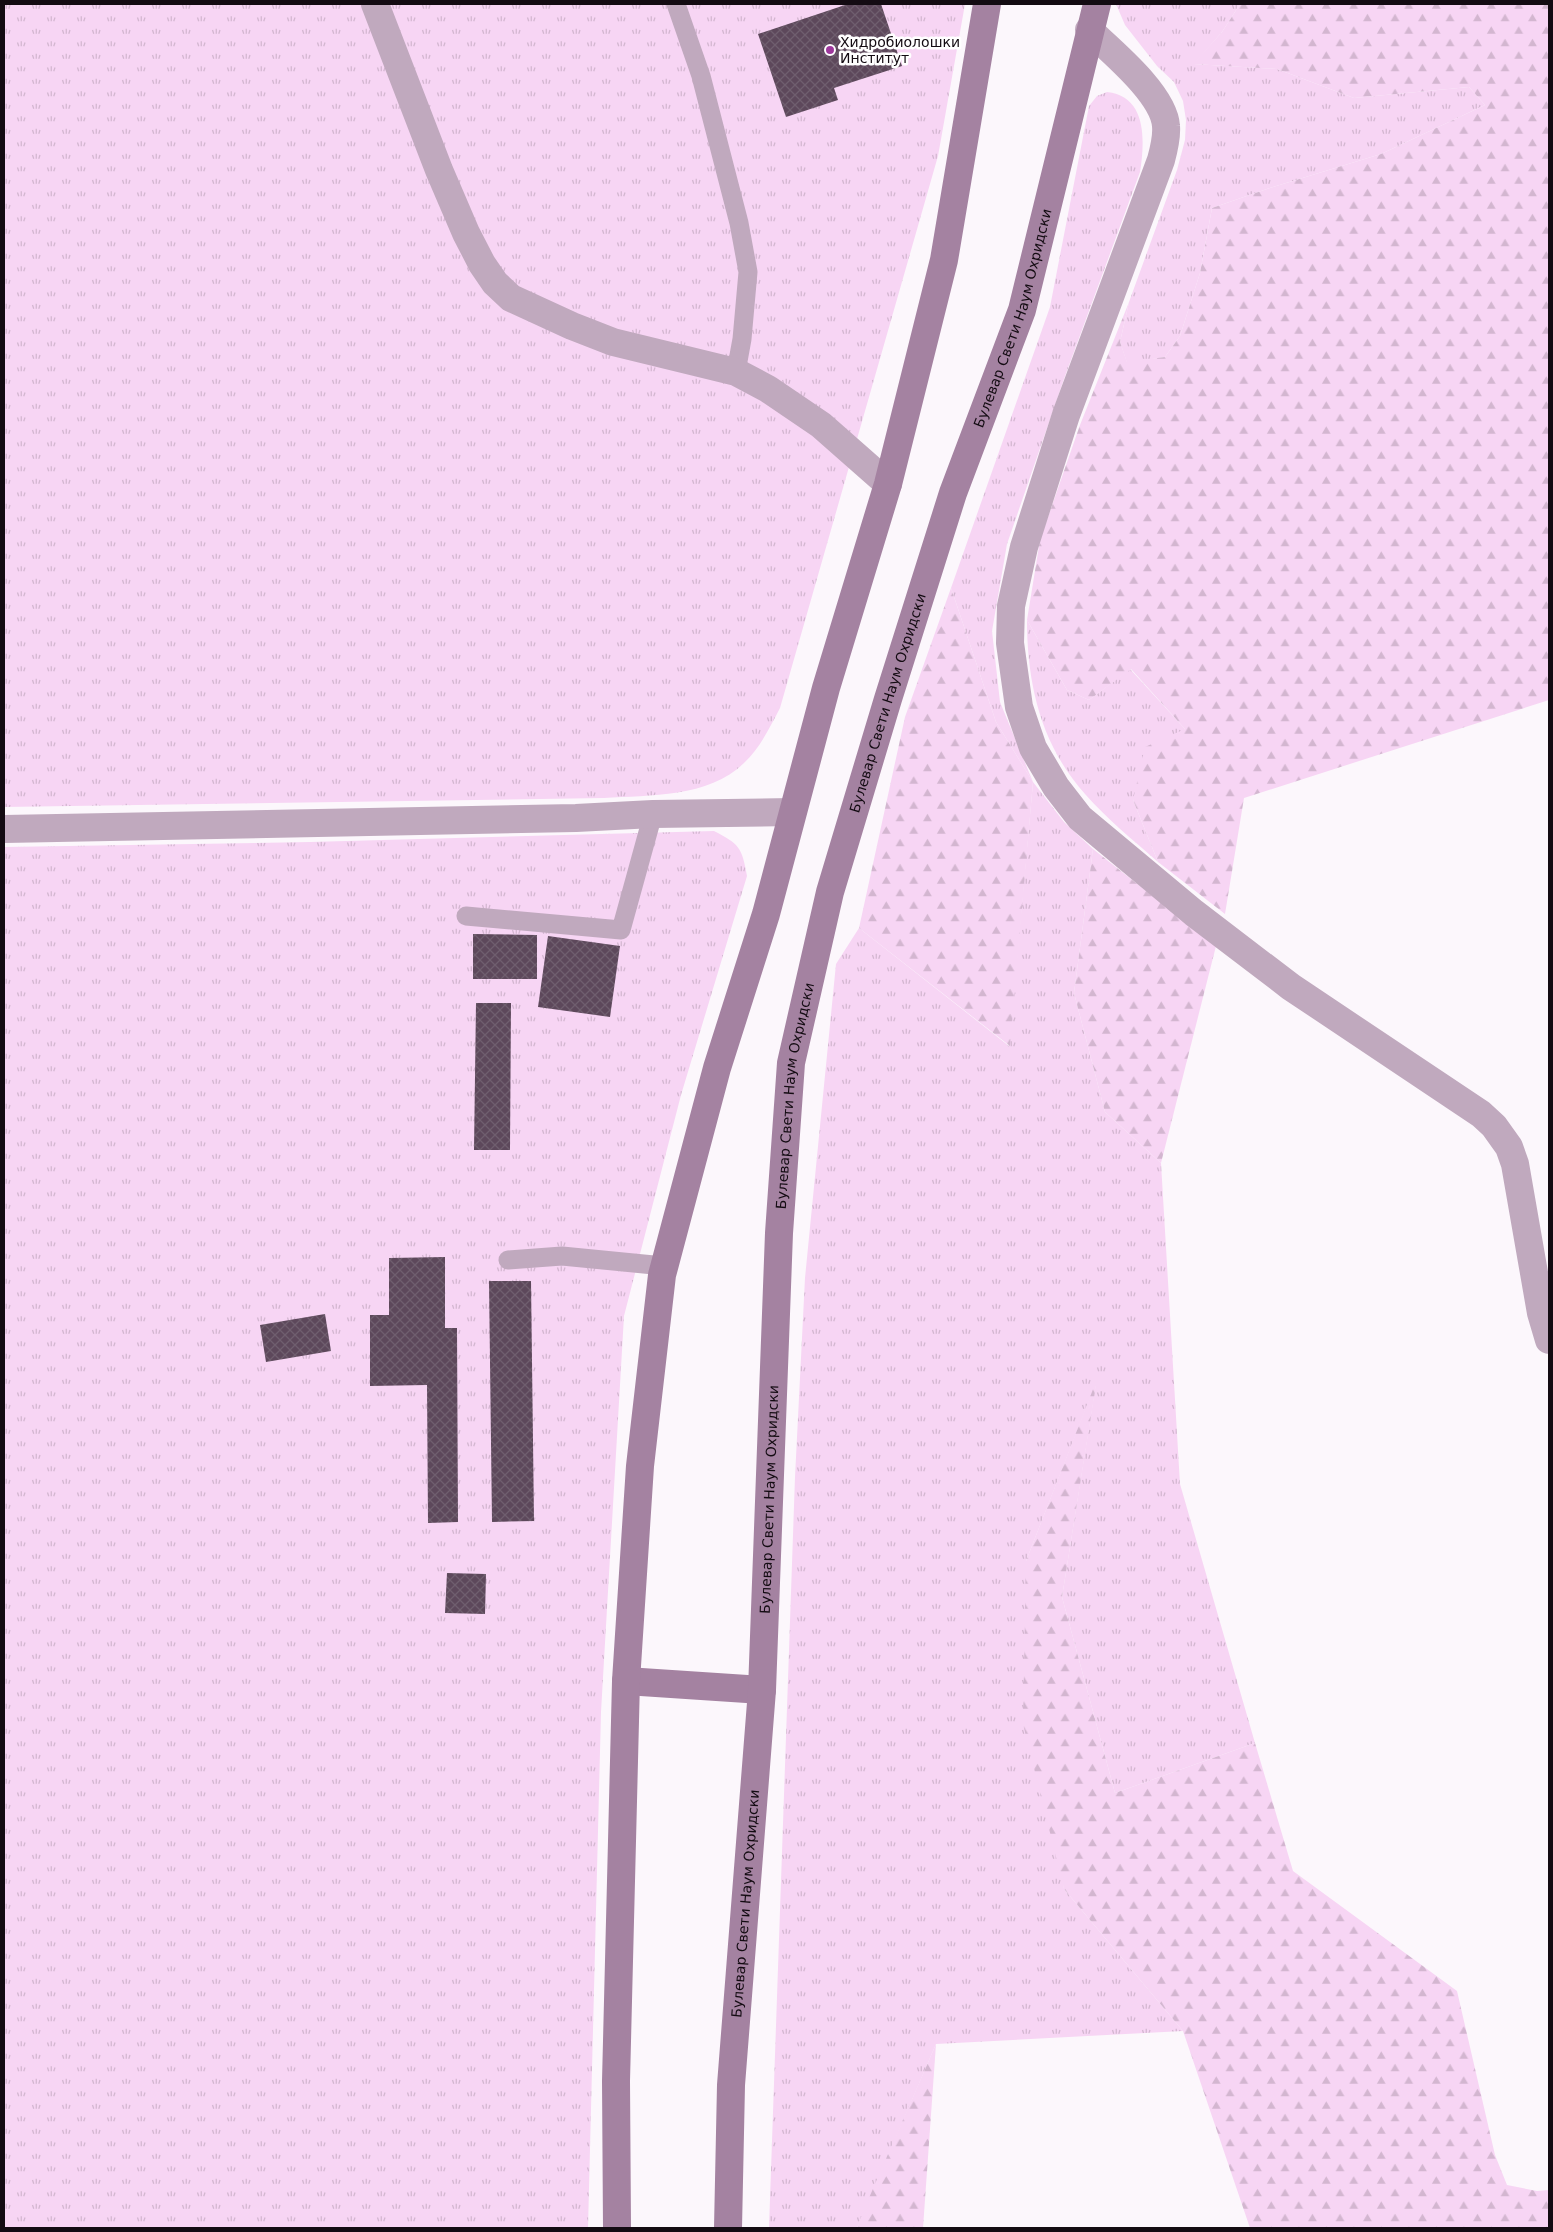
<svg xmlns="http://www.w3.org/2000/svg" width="1553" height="2232" font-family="'DejaVu Sans',sans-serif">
<defs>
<pattern id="grass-tufts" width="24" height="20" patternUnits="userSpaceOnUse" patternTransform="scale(1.25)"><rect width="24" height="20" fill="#f7d5f4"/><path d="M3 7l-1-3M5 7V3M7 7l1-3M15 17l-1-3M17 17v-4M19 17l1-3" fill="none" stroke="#d3b6d0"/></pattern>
<pattern id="forest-firs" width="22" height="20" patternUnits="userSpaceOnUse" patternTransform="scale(1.25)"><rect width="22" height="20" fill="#f7d5f4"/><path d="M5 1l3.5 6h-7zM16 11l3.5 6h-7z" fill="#d3b6d0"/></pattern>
<pattern id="building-cross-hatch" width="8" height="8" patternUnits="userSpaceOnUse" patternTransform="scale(1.25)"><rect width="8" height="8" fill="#5d485b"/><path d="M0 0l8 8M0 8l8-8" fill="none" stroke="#6f5e6e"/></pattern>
</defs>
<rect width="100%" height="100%" fill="#fcf7fc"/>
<g fill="url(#grass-tufts)">
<path d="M4,4H965L938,156L780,708C770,727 760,748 744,763C708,798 650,795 604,798L4,807Z"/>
<polygon points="1116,4 1240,4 1222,32 1194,64 1277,69 1354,98 1469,87 1485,105 1381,154 1273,187 1212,208 1200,273 1180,336 1165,357 1127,363 1120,342 1129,302 1177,170 1185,140 1186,120 1183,101 1174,82 1157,66 1125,25"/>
<path d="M1107,92C1147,96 1145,141 1140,172L1064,379L1007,544L992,631L1000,702L1033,782L1064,822L1093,849L1074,993L1105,1112L1161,1163L1180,1484L1255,1743L1115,1793L1062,1597L1096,1383L1026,1561L1064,1889L1183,2031L936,2044L857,2228H769L795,1477L805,1278L836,964L859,928L1009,1046L1033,782L996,722L951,588L1050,307L1089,106L1097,96Z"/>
<path d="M1027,620L1067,690L1089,700L1130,669L1185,729L1133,800L1158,862C1133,840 1107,819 1085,794C1041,745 1027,684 1027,620Z"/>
<path d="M714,831C739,844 742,847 747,876L681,1095L624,1316L601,1712L588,2228H4V847L310,842Z"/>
</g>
<g fill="url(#forest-firs)">
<polygon points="1240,4 1549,4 1549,700 1244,798 1225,914 1158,862 1133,800 1145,747 1185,729 1131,669 1089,700 1067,690 1027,620 1040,540 1080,425 1129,302 1120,342 1127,362 1165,357 1180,336 1200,273 1212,208 1273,187 1381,154 1485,105 1469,87 1354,98 1277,69 1193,64 1222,32"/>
<polygon points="951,588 996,722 1033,782 1010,1046 859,928 905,717"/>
<polygon points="1093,849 1216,946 1161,1163 1105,1112 1074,993"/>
<polygon points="1097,1379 1062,1597 1115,1793 1255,1743 1293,1871 1457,1991 1495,2155 1507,2185 1537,2191 1549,2190 1549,2228 1250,2228 1183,2031 1064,1889 1023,1724 1026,1561"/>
<polygon points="936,2044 923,2228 857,2228 865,2207"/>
</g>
<g fill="url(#building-cross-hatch)">
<polygon points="848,4 881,4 902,66 834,88 838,100 786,117 758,34"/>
<polygon points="473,934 537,935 537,979 473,979"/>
<polygon points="548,936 620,946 610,1017 538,1007"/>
<polygon points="476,1003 511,1003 510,1150 474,1150"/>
<polygon points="445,1257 445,1328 457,1328 458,1522 428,1523 427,1385 370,1386 370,1315 389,1315 389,1258"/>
<polygon points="489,1281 531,1281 534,1521 492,1522"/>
<polygon points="325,1314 331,1351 266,1362 260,1325"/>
<polygon points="447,1573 486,1574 485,1614 445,1613"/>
</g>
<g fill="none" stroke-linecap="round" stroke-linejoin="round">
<g stroke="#c0a9be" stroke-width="19">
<polyline points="676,4 701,76 739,223 748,272 742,339 736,372"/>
<polyline points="466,916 621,930 653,814"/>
<polyline points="508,1260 562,1256 664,1266"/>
</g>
<g stroke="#c0a9be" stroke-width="28">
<polyline points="375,4 439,170 466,233 482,264 495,283 511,298 572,326 613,342 736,372 768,389 821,425 888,484"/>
<path d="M1089,30C1111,51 1164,94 1166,126C1167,137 1164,149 1161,160L1066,415L1024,547L1011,606L1010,643L1019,707L1033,748L1056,787L1080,818L1194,913L1291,987L1481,1114L1494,1126L1509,1147L1515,1164L1541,1313L1549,1340"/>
<polyline points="4,829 576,818 653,814 792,812"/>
</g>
<g stroke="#a482a1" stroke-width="28">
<polyline points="626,1681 762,1690"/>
<polyline points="617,2228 616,2081 626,1681 640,1466 662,1275 717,1068 766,914 826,688 888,484 944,260 987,4"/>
<path id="s1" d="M728,2228L731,2085L762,1690L779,1233L791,1063L830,892L888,699L953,493L1022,310L1097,4"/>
</g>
</g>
<circle fill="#9e389c" stroke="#fff" stroke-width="2" cx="830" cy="50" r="5"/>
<g text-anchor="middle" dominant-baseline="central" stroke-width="5" stroke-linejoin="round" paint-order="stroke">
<g font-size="14" fill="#130b12" stroke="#fff" text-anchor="start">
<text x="840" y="42">Хидробиолошки<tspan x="840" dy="16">Институт</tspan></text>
</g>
<g font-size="14" fill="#130b12" stroke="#fff">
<text stroke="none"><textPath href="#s1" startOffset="1945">Булевар Свети Наум Охридски</textPath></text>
<text stroke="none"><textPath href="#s1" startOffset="1540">Булевар Свети Наум Охридски</textPath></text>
<text stroke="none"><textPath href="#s1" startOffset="1135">Булевар Свети Наум Охридски</textPath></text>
<text stroke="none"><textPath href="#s1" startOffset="730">Булевар Свети Наум Охридски</textPath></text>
<text stroke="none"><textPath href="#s1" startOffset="325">Булевар Свети Наум Охридски</textPath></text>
</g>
</g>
<rect width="1553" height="2232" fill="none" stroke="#130b12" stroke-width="10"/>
</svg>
